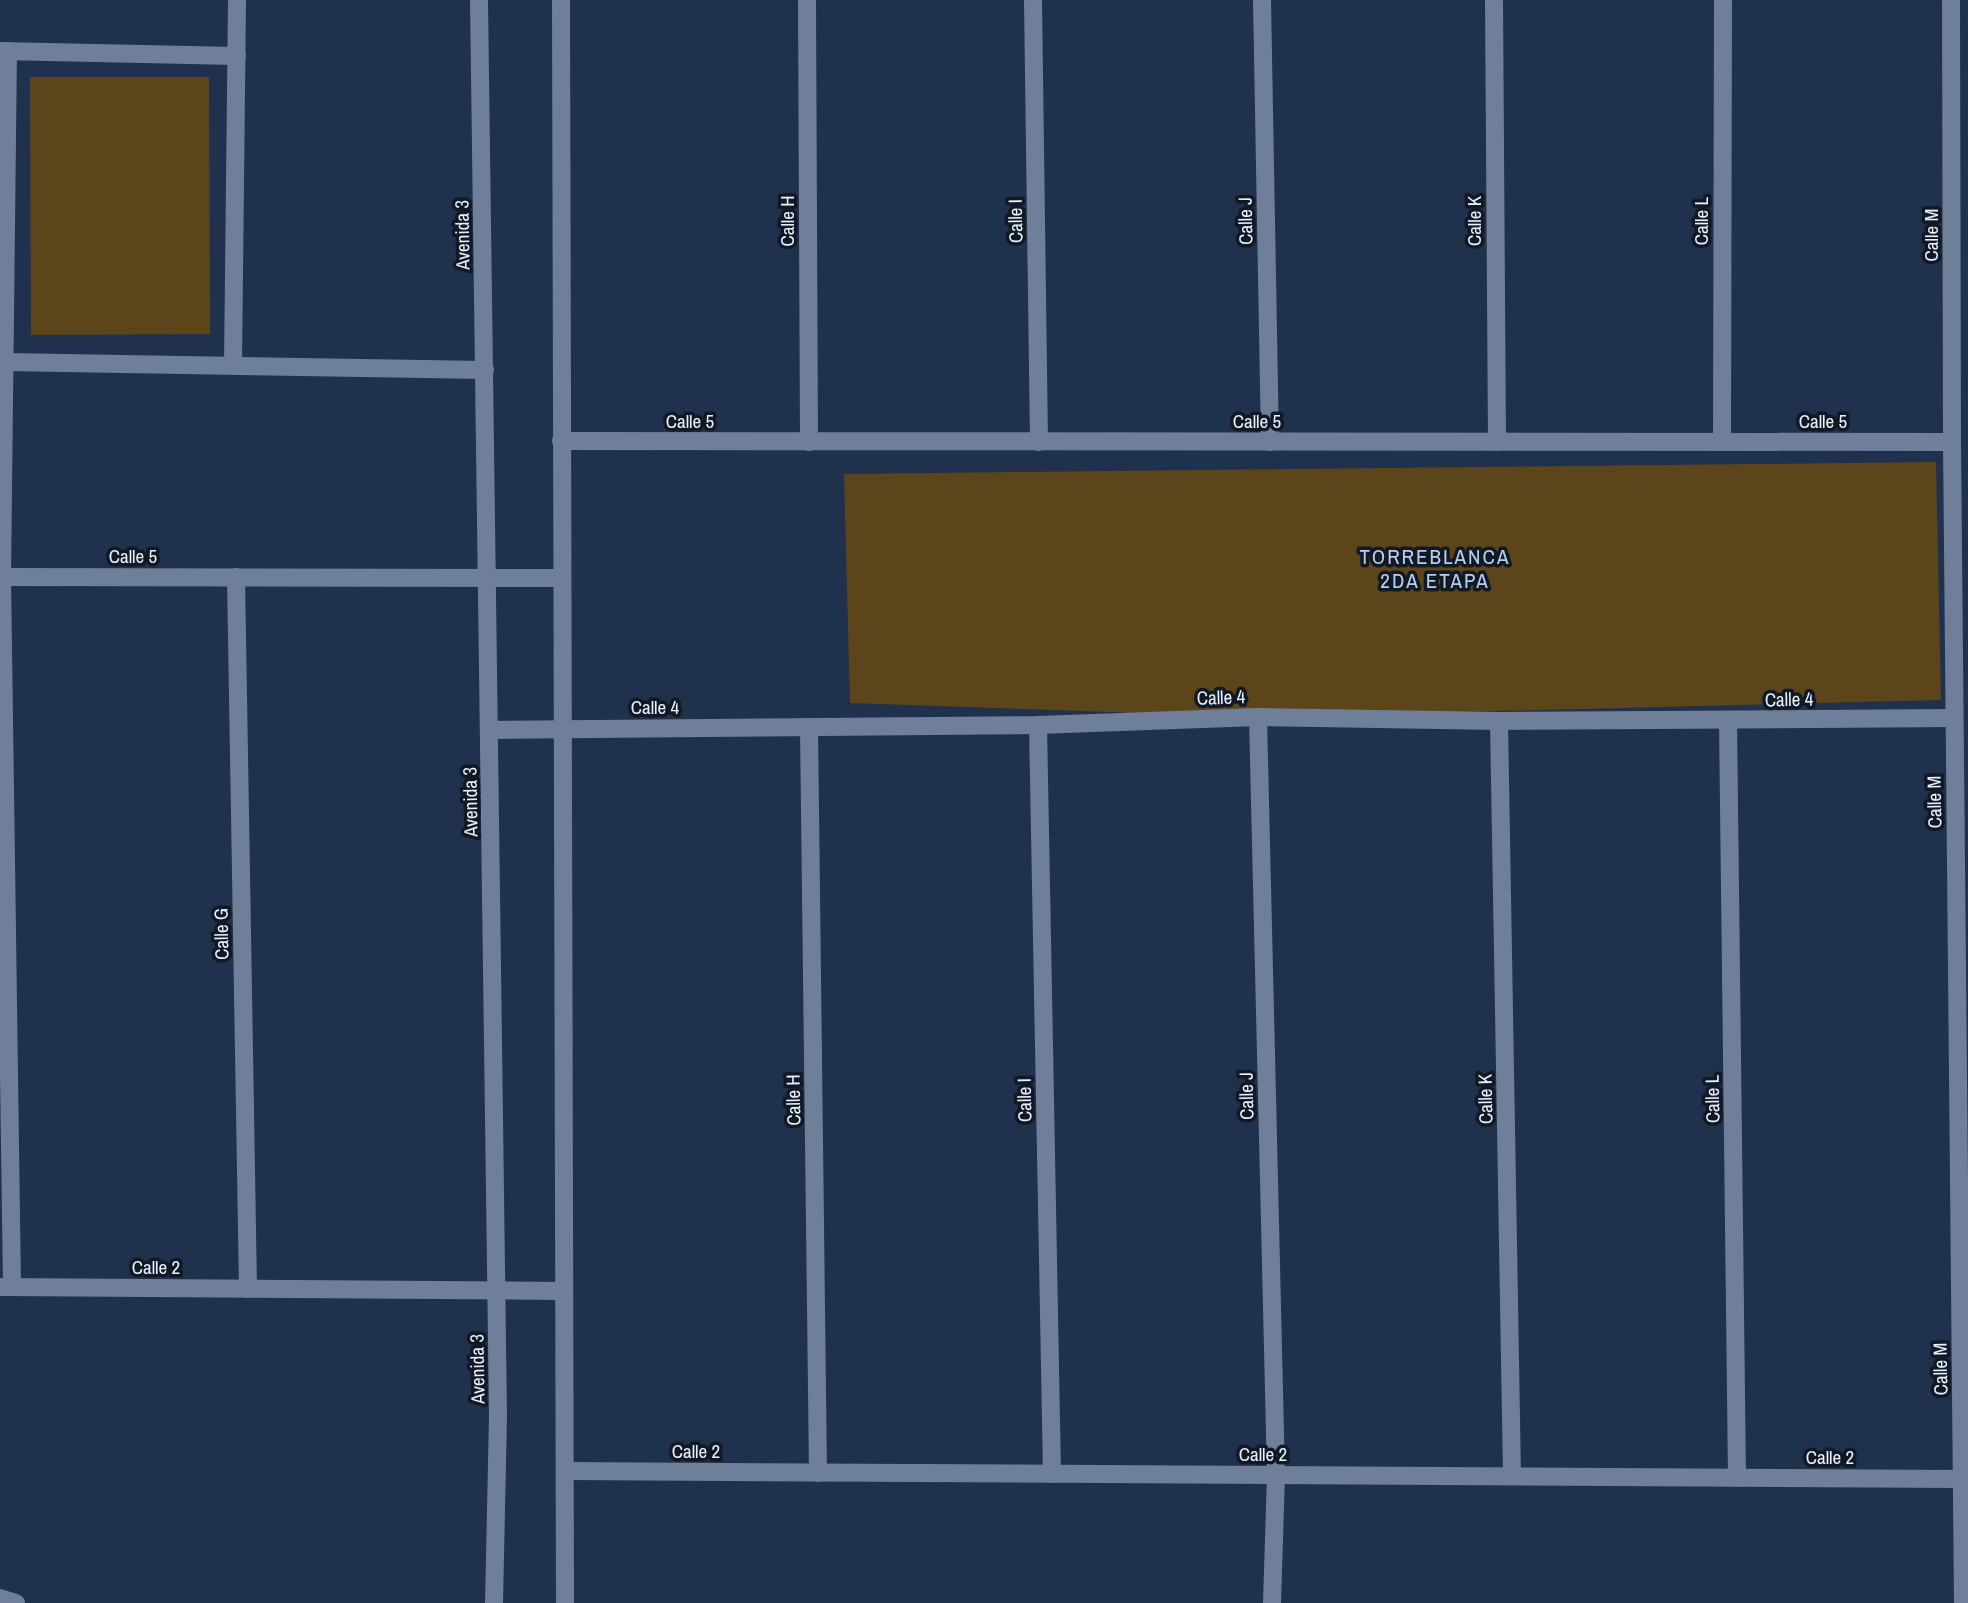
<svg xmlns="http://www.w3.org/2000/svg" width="1968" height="1603" font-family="'Archivo Narrow',sans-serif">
<rect width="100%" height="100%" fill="#1f314c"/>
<g fill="#5d451b">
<polygon points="30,77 209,77 210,334 31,335"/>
<polygon points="1936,462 1941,700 1258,717 850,703 844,474"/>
</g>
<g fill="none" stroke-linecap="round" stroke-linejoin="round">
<g stroke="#6f7f99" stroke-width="18">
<polyline points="479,0 498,1416 494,1603"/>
<polyline points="561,0 565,1603"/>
<polyline points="807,0 809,442"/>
<polyline points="1033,0 1039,442"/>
<polyline points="1262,0 1270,442"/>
<polyline points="1494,0 1497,442"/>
<polyline points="1951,0 1952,442 1963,1603"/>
<polyline points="0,51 237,56"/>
<polyline points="8,51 2,577 12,1287"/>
<polyline points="5,362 485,370"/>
<polyline points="233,366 237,0"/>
<polyline points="561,441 1952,442"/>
<polyline points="1722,442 1723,0"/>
<polyline points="0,577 561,578"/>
<polyline points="236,577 248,1289"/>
<polyline points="1258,717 1276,1475 1272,1603"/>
<polyline points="1728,720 1737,1478"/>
<polyline points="1499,721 1512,1476"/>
<polyline points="1038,725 1052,1474"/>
<polyline points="809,727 818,1473"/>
<polyline points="490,730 1038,725 1258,717 1499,721 1954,718"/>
<polyline points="1,1287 564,1291"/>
<polyline points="565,1471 1962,1479"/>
<polyline points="0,1598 16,1603"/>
</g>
</g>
<g text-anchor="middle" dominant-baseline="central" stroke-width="7" stroke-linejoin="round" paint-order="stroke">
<g font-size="19" fill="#e7f0fe" stroke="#111925">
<text transform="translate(787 221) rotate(-90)">Calle H</text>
<text transform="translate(1015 221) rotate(-91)">Calle I</text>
<text transform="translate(1245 221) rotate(-91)">Calle J</text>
<text transform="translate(1474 221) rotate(-90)">Calle K</text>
<text transform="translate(1701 221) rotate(-90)">Calle L</text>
<text transform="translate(462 235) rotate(-91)">Avenida 3</text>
<text transform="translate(1931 235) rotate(-90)">Calle M</text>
<text x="690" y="421">Calle 5</text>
<text x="1257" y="421">Calle 5</text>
<text x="1823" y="421">Calle 5</text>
<text x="133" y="556">Calle 5</text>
<text transform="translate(1221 697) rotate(-2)">Calle 4</text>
<text transform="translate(1789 699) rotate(-1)">Calle 4</text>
<text x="655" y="707">Calle 4</text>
<text transform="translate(470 802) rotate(-91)">Avenida 3</text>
<text transform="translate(1934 802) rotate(-91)">Calle M</text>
<text transform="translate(221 934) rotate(-91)">Calle G</text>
<text transform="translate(1246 1096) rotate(-91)">Calle J</text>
<text transform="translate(1485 1099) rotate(-91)">Calle K</text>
<text transform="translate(1712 1099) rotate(-91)">Calle L</text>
<text transform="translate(793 1100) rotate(-91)">Calle H</text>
<text transform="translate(1024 1100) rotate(-91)">Calle I</text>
<text x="156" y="1267">Calle 2</text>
<text transform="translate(477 1369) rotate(-91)">Avenida 3</text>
<text transform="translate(1940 1369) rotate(-91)">Calle M</text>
<text x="696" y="1451">Calle 2</text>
<text x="1263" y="1454">Calle 2</text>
<text x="1830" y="1457">Calle 2</text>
</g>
<g font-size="21" letter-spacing="2" fill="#b7cef0" stroke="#111925">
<text x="1435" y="556">TORREBLANCA<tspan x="1435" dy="24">2DA ETAPA</tspan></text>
</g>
</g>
</svg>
